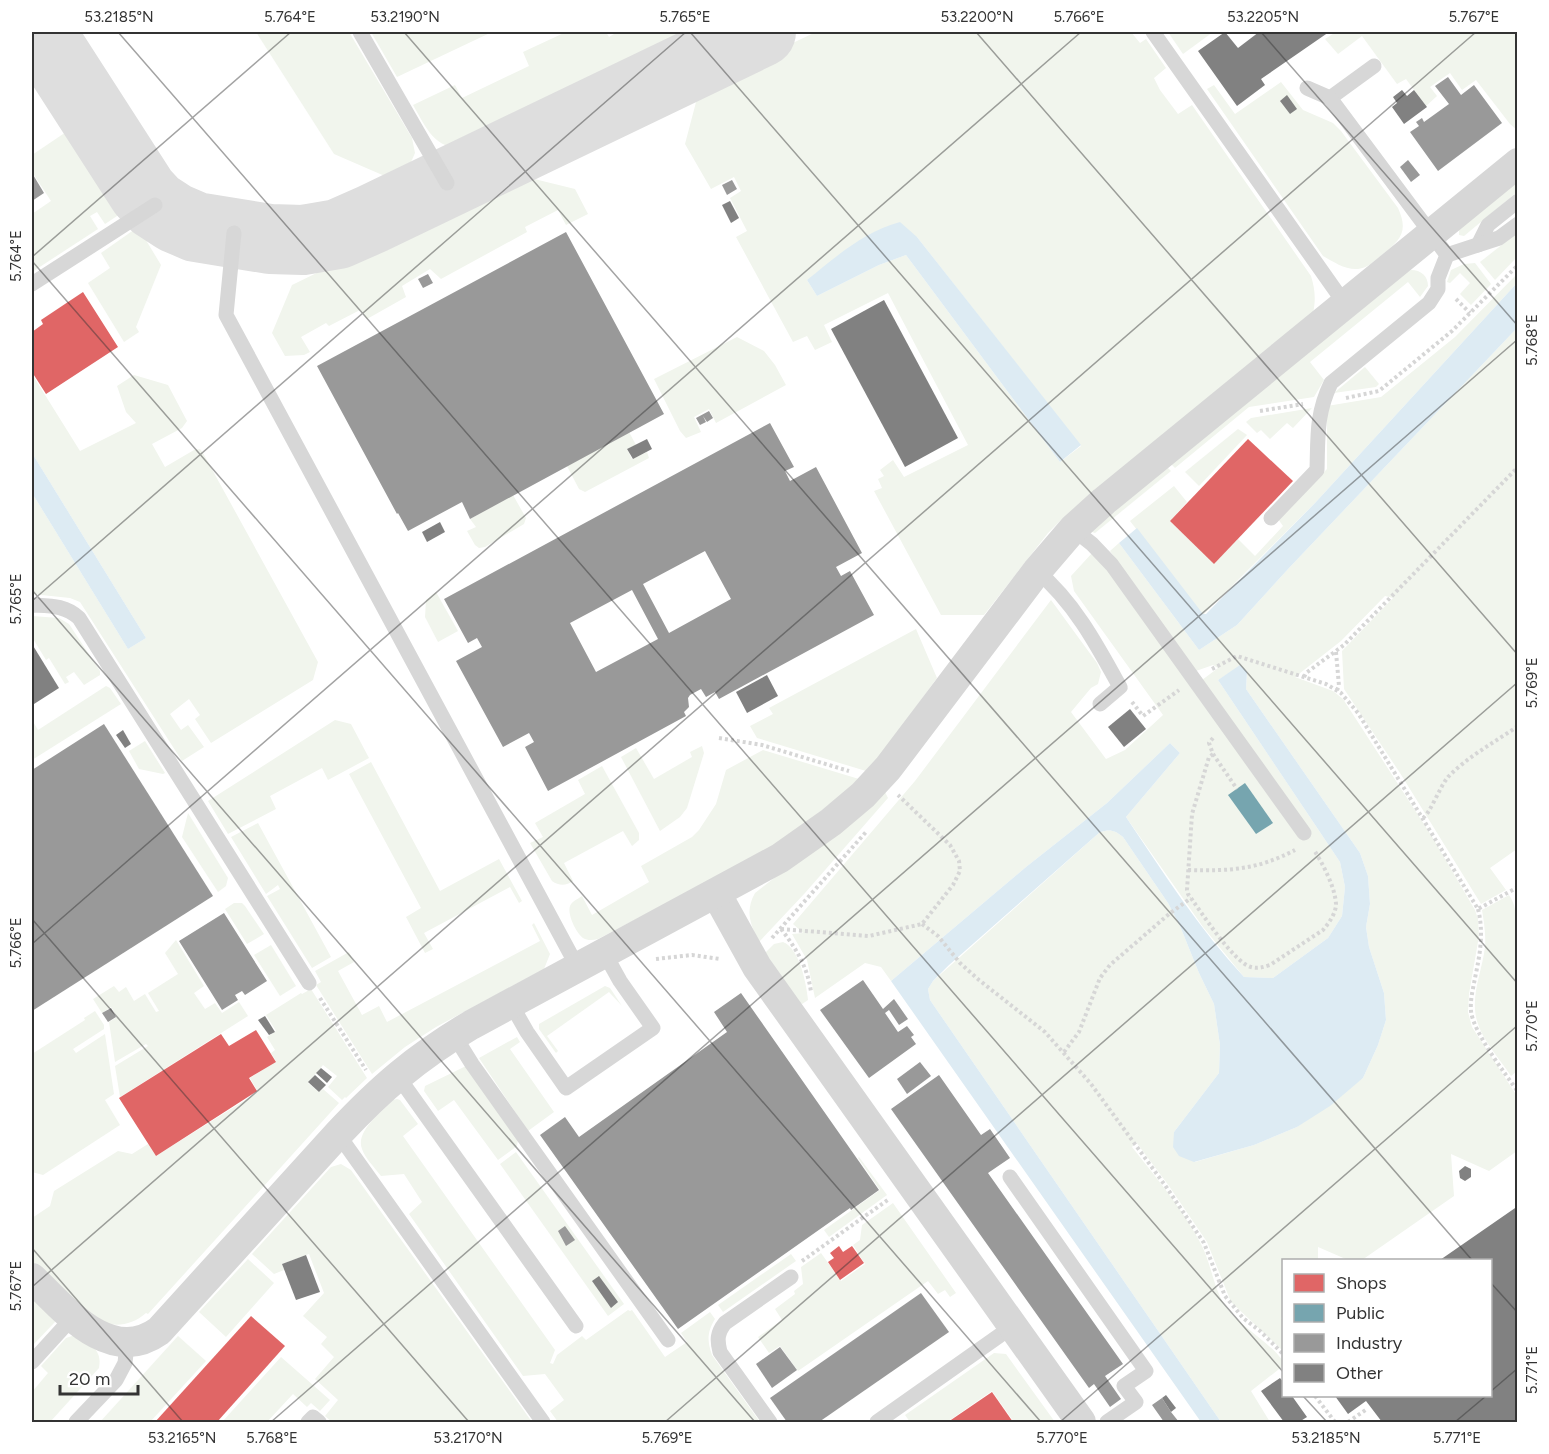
<svg xmlns="http://www.w3.org/2000/svg" width="1549" height="1454" font-family="Figtree,sans-serif">
<rect width="100%" height="100%" fill="#fff"/>
<g fill="#f1f5ed" fill-rule="evenodd">
<polygon points="256,32 349,32 412,138 415,153 405,176 397,178 387,177 334,154"/>
<polygon points="371,32 492,32 397,77"/>
<path d="M566,32H606L609,37L614,34L613,32H709L470,148C435,151 428,131 413,105L455,85L462,98L529,66L523,52Z"/>
<path d="M816,32H1131L1140,43L1146,39L1166,68L1154,78L1160,90L1178,114L1192,105L1311,276C1315,289 1316,300 1313,313L1063,518L1048,533L984,615H941L874,491L882,488L878,479L884,476L880,470L893,460L904,477L968,445L888,293L824,325L832,342L815,350L807,336L793,342L736,237L747,231L730,198L741,191L734,177L711,189L685,144L700,87ZM917,237L1081,446L1060,462L906,255L879,265L817,296L807,280Z"/>
<polygon points="1168,32 1213,32 1183,54"/>
<polygon points="1336,32 1517,32 1517,130 1510,124 1476,80 1462,90 1450,73 1430,87 1437,96 1426,106 1406,79 1397,84 1362,36 1338,54 1325,39"/>
<path d="M1281,82L1303,110L1333,123L1341,131L1398,208C1409,232 1400,240 1382,255C1374,261 1368,268 1358,269C1345,270 1334,262 1323,256L1207,89L1214,85L1235,114Z"/>
<polygon points="72,128 126,210 105,224 97,212 90,216 98,229 32,272 32,214 51,201 32,172 32,155"/>
<polygon points="518,175 575,189 588,214 566,225 558,210 525,227 527,232 441,279 430,269 402,286 406,297 367,319 360,310 329,326 326,323 301,337 310,352 304,355 285,356 272,333 292,285"/>
<polygon points="1517,181 1517,192 1464,236 1459,235 1459,228"/>
<polygon points="138,227 161,265 136,327 139,332 124,342 88,283 110,268 101,253"/>
<polygon points="1517,233 1517,257 1495,280 1480,262"/>
<polygon points="1475,263 1491,284 1471,305 1460,294 1470,283 1460,273 1450,283 1447,282 1451,270 1464,264"/>
<path d="M1411,270C1421,270 1428,276 1428,286L1420,297L1408,282L1310,362L1324,380L1314,397L1249,407L1175,468L1171,464L1405,273Z"/>
<polygon points="1517,274 1517,283 1315,503 1203,615 1130,521 1174,486 1187,502 1170,521 1214,563 1238,539 1255,556 1283,526 1278,519 1327,469 1327,406 1381,397 1455,337"/>
<path d="M1517,328V849L1490,868L1506,890L1481,904L1400,773L1344,689L1342,651L1393,598L1385,596L1341,641L1295,677L1333,691L1343,699L1431,835L1475,910L1478,919L1479,936L1469,994L1468,1012L1472,1027L1517,1096V1151L1489,1171L1451,1154L1454,1196L1362,1260H1348L1318,1247V1260H1284V1316L1281,1318L1283,1321V1351L1231,1302L1207,1242L1169,1186L1136,1142L1132,1147C1155,1176 1184,1211 1201,1244C1211,1263 1213,1286 1224,1304C1239,1327 1267,1339 1283,1361V1366L1251,1391L1270,1422H1221L930,1000L928,989L933,981L1100,832C1110,829 1115,830 1123,837L1168,903L1180,926L1199,973L1214,1004L1220,1045L1219,1073L1174,1132L1195,1162L1254,1145L1297,1127L1363,1078L1378,1045L1386,1020L1384,993L1369,947L1366,927L1370,904L1368,876L1360,853L1246,689L1247,673L1240,666L1218,680L1340,862L1345,887L1342,916L1328,938L1273,978L1244,977L1203,927L1126,817L1180,753L1170,743L1107,803L1026,867L891,981L881,967L865,963L815,998L807,960L792,934L803,933L793,924L915,781L1051,600L1097,663L1101,672L1098,684L1091,688L1071,712L1106,759L1125,750L1163,715L1074,591L1071,576L1093,552L1202,680L1218,668L1213,665L1196,671L1110,551L1119,543L1199,650L1237,625L1289,568Z"/>
<polygon points="737,337 764,351 775,365 786,385 716,423 709,409 694,417 701,432 686,438 680,431 654,379"/>
<polygon points="1365,367 1379,384 1376,387 1334,393"/>
<polygon points="32,374 80,451 136,423 126,412 117,386 134,375 168,385 187,421 182,428 152,444 165,467 194,450 200,449 203,453 318,662 313,680 211,743 195,719 200,715 189,699 170,714 181,730 188,725 204,747 182,761 80,602 70,598 32,594 32,493 128,649 146,638 32,453"/>
<polygon points="1312,408 1293,428 1287,423 1270,439 1261,430 1257,433 1246,422 1251,418"/>
<polygon points="1238,429 1247,435 1199,486 1185,472"/>
<polygon points="629,432 636,445 627,449 632,459 647,452 649,458 585,492 579,489 567,466"/>
<polygon points="1167,467 1171,471 1095,533 1092,532 1092,529"/>
<polygon points="513,495 526,518 524,524 485,547 479,548 475,545 467,531 476,527 470,519"/>
<polygon points="436,592 458,631 438,642 425,617 426,600"/>
<polygon points="32,616 59,618 69,624 100,671 100,675 84,685 74,672 66,677 69,682 65,684 49,658 46,660 32,637"/>
<polygon points="916,629 937,678 882,753 866,771 757,738 750,726 773,714 769,708"/>
<polygon points="106,686 110,688 121,704 32,760 32,720 38,730"/>
<polygon points="335,720 351,724 369,758 328,780 322,768 270,796 276,809 228,834 208,801"/>
<polygon points="145,741 165,773 163,774 139,769 129,751"/>
<polygon points="702,746 704,753 687,808 680,817 660,831 621,757 636,748 654,779 692,757 690,752"/>
<path d="M763,750L859,779L845,792L802,826L770,849L598,939C593,940 588,941 583,938C576,933 567,914 570,906C572,901 578,899 582,896L592,915L649,882L641,866L692,837L699,830L716,804L726,770Z"/>
<polygon points="371,762 440,891 499,859 522,901 519,903 510,887 424,933 433,949 425,953 406,917 421,908 349,774"/>
<path d="M602,766L639,833V840L632,846L623,831L564,863L573,881C566,886 559,886 552,881L530,843L543,837L535,823L585,794L578,780Z"/>
<path d="M885,792L888,798L805,893L759,942C750,924 745,911 755,893Z"/>
<polygon points="188,813 228,878 226,886 218,892 182,837"/>
<polygon points="258,823 331,957 312,968 267,896 280,889 278,885 266,894 231,837"/>
<path d="M1509,895C1521,912 1511,924 1518,944L1517,1071L1511,1076C1500,1059 1482,1040 1477,1021C1470,996 1482,972 1485,947C1486,935 1484,922 1482,910Z"/>
<polygon points="234,903 242,903 245,906 264,934 247,944 225,909"/>
<polygon points="534,923 550,954 544,969 436,1027 405,1047 372,1074 316,985 321,982 315,971 349,952 354,962 338,971 362,1015 379,1006 387,1022 540,941 532,925"/>
<polygon points="176,940 204,986 194,993 205,1009 215,1003 222,1013 239,1002 248,1016 120,1097 115,1066 148,1046 146,1044 115,1062 109,1022 117,1017 111,1007 102,1013 93,999 114,986 119,992 126,987 134,1001 145,994 156,1012 159,1011 148,993 178,974 165,953"/>
<path d="M783,942C800,949 806,983 808,1000L802,1004L799,1003L765,953L774,944Z"/>
<polygon points="271,945 296,986 280,996 254,955"/>
<polygon points="605,986 610,988 622,1006 609,992 547,1036 558,1051 556,1053 539,1029 539,1024"/>
<path d="M311,989L367,1078L346,1098L345,1097L342,1100L328,1087L337,1076L323,1065L308,1083L319,1092L323,1089L339,1103L148,1314L146,1313C130,1327 111,1328 92,1318L32,1261V1218L50,1206L54,1191L118,1151L132,1154L148,1144L156,1156L258,1092L250,1078L276,1061L271,1053L275,1050L267,1037L276,1031L266,1015L301,993L302,994Z"/>
<polygon points="95,1011 104,1025 104,1029 73,1049 76,1053 105,1034 114,1094 105,1100 120,1125 43,1175 32,1172 32,1054 85,1020 84,1018"/>
<polygon points="517,1037 520,1042 510,1049 554,1112 528,1131 479,1058"/>
<polygon points="466,1066 518,1140 517,1146 498,1160 454,1100 438,1111 424,1091 425,1086"/>
<path d="M397,1099L400,1100L418,1124L403,1136L555,1350L550,1363L553,1364L557,1355L582,1336L586,1340L628,1310L630,1311L632,1310L665,1357L687,1342L681,1333L710,1312L715,1319C707,1332 707,1341 712,1355L760,1422H558L550,1411L564,1400L545,1374L523,1376L409,1214L422,1202L404,1174L381,1176C375,1168 365,1158 362,1149C355,1131 382,1112 393,1100Z"/>
<polygon points="516,1152 624,1304 608,1316 500,1164"/>
<polygon points="859,1157 887,1195 829,1237 824,1230 880,1190 858,1158"/>
<polygon points="341,1164 351,1170 532,1422 332,1422 325,1416 338,1400 315,1379 334,1357 321,1344 327,1337 303,1316 324,1293 309,1254 282,1264 284,1270 274,1274 252,1254 331,1167"/>
<polygon points="893,1203 956,1293 950,1297 945,1290 938,1294 928,1281 798,1371 780,1346 769,1353 758,1337 782,1320 775,1309 795,1294 794,1291 803,1284 801,1267 821,1253 841,1281 865,1264 853,1245 860,1240 862,1225"/>
<polygon points="791,1254 796,1261 723,1312 718,1305"/>
<polygon points="248,1259 274,1283 226,1337 199,1312"/>
<polygon points="32,1296 54,1317 55,1322 32,1346"/>
<path d="M75,1335C89,1344 103,1349 99,1368L50,1422H32V1392L48,1373L41,1366L66,1338Z"/>
<polygon points="178,1336 206,1361 150,1422 100,1422"/>
<polygon points="994,1353 1006,1354 1055,1422 1014,1422 992,1391 947,1422 921,1422 919,1420 910,1422 905,1415"/>
<polygon points="281,1357 330,1400 320,1411 311,1403 307,1407 293,1394 267,1422 222,1422"/>
</g>
<g fill="#ddebf3">
<path d="M900,222L917,237L1081,445L1060,462L906,255L879,265L817,296L807,280C836,257 863,232 900,222Z"/>
<polygon points="1517,283 1517,328 1289,568 1237,625 1199,650 1119,543 1137,528 1203,614 1206,614 1315,503"/>
<polygon points="32,453 146,638 128,649 32,493"/>
<path d="M1240,665L1247,672L1246,689L1360,853L1368,876L1370,904L1366,927L1369,947L1384,993L1386,1020L1378,1045L1363,1078L1330,1106L1297,1127L1254,1145L1194,1162L1179,1156L1173,1147L1174,1132L1219,1073L1220,1045L1214,1004L1199,973L1180,926L1168,903L1123,837C1115,830 1110,829 1100,832L949,965L933,981L928,989L930,1000L1221,1422H1201L891,981L1026,867L1107,803L1170,743L1180,753L1126,817C1163,872 1199,929 1244,977L1273,978L1328,938L1342,916L1345,887L1340,862L1218,680Z"/>
</g>
<g fill="#e06666">
<polygon points="83,292 118,347 46,394 32,372 32,332 43,324 41,320"/>
<polygon points="1248,439 1293,481 1214,564 1170,521"/>
<polygon points="256,1030 276,1062 249,1078 257,1091 156,1156 119,1098 221,1034 229,1046"/>
<polygon points="839,1246 843,1252 852,1246 864,1263 840,1280 828,1262 834,1258 830,1253"/>
<polygon points="251,1316 285,1346 217,1422 155,1422"/>
<polygon points="992,1392 1013,1422 948,1422"/>
</g>
<polygon fill="#76a5af" points="1245,783 1273,823 1256,834 1228,795"/>
<g fill="#999" fill-rule="evenodd">
<polygon points="1448,77 1461,95 1474,85 1502,123 1438,171 1410,132 1419,126 1416,122 1422,118 1424,122 1449,104 1435,86"/>
<polygon points="1408,160 1420,175 1411,182 1400,167"/>
<polygon points="32,173 44,193 32,201"/>
<polygon points="732,180 737,189 727,195 722,185"/>
<polygon points="566,232 664,414 470,519 462,502 408,531 398,513 397,514 317,366"/>
<polygon points="428,274 433,283 423,288 418,279"/>
<polygon points="709,411 713,418 707,422 703,416 706,422 700,425 696,418"/>
<path d="M770,423L794,467L785,471L790,481L816,467L862,553L836,567L841,576L850,571L874,615L719,699L715,692L706,697L701,689L690,695L688,698L689,707L684,712L686,716L548,791L525,747L534,742L529,733L503,747L456,661L482,647L477,638L468,643L444,599ZM705,551L731,599L669,633L643,584ZM632,590L658,639L596,672L570,623Z"/>
<polygon points="104,724 213,896 32,1011 32,770"/>
<polygon points="224,913 267,981 245,995 242,991 235,995 238,1000 222,1010 179,941"/>
<polygon points="863,980 883,1009 894,999 908,1019 899,1025 889,1010 885,1013 898,1032 907,1026 914,1035 911,1037 916,1044 869,1078 820,1010"/>
<polygon points="741,993 879,1190 851,1210 850,1208 678,1329 540,1135 565,1117 579,1137 727,1032 714,1012"/>
<polygon points="111,1008 116,1017 108,1022 102,1013"/>
<polygon points="920,1062 931,1076 907,1094 897,1079"/>
<polygon points="939,1075 981,1135 990,1129 1010,1158 988,1173 1123,1364 1105,1376 1121,1399 1110,1407 1094,1384 1089,1388 891,1109"/>
<polygon points="565,1226 575,1240 566,1246 558,1231"/>
<polygon points="921,1293 949,1332 819,1422 787,1422 770,1398"/>
<polygon points="780,1347 797,1370 772,1388 756,1364"/>
<polygon points="1162,1398 1171,1412 1179,1422 1164,1422 1152,1405"/>
</g>
<g fill="none" stroke-linecap="round" stroke-linejoin="round">
<polyline stroke="#dedede" stroke-width="70" points="40,32 143,192 155,205 175,218 196,227 270,239 303,240 338,234 372,219 761,32"/>
</g>
<g fill="#818181">
<polygon points="1225,32 1238,48 1259,32 1329,32 1261,79 1265,85 1237,106 1198,51"/>
<polygon points="1402,90 1407,96 1414,90 1427,107 1404,124 1392,107 1397,103 1393,97"/>
<polygon points="1287,95 1297,109 1290,114 1280,101"/>
<polygon points="730,201 739,218 731,223 722,205"/>
<polygon points="884,300 958,438 905,467 831,329"/>
<polygon points="647,439 652,449 633,459 627,449"/>
<polygon points="440,522 445,532 427,542 422,532"/>
<polygon points="32,644 59,688 34,704 32,699"/>
<polygon points="767,675 778,696 747,713 736,692"/>
<polygon points="1130,709 1146,729 1124,747 1108,727"/>
<polygon points="123,730 131,744 125,748 116,735"/>
<polygon points="265,1016 275,1032 269,1035 258,1020"/>
<polygon points="321,1068 332,1077 327,1083 316,1073"/>
<polygon points="315,1075 326,1085 319,1092 308,1082"/>
<polygon points="1465,1166 1471,1169 1471,1177 1465,1181 1460,1178 1459,1171"/>
<polygon points="1518,1206 1518,1422 1382,1422 1366,1401 1348,1414 1335,1396 1490,1396 1490,1260 1440,1260"/>
<polygon points="306,1255 320,1292 296,1300 282,1264"/>
<polygon points="599,1276 618,1302 611,1308 592,1281"/>
<polygon points="1280,1378 1284,1383 1284,1396 1292,1396 1307,1417 1299,1422 1284,1422 1261,1391"/>
<polygon points="1166,1395 1176,1408 1171,1412 1162,1398"/>
</g>
<g fill="none" stroke-linecap="round" stroke-linejoin="round">
<g stroke="#d6d6d6" stroke-width="4" stroke-dasharray="3 3" stroke-linecap="butt">
<polyline points="1456,299 1470,313"/>
<polyline points="1346,398 1379,391 1452,331 1518,265"/>
<polyline points="1260,411 1303,404"/>
<polyline points="1336,652 1339,686 1337,690"/>
<polyline points="1212,669 1237,656 1326,684 1341,693 1358,713 1478,909 1518,887"/>
<polyline points="1304,677 1306,673 1344,645 1518,467"/>
<polyline points="1132,702 1143,716 1179,690"/>
<polyline points="719,738 762,745 849,771"/>
<polyline points="1213,738 1209,743 1213,754 1237,789"/>
<path d="M1213,754L1209,757L1192,814L1187,890L1188,894C1200,910 1233,962 1251,967C1258,969 1263,967 1270,965L1323,930C1329,923 1336,913 1336,904C1335,887 1323,864 1314,850"/>
<path d="M1423,818C1431,812 1439,788 1448,777C1467,757 1495,742 1518,726"/>
<path d="M1188,870C1230,871 1257,870 1295,850"/>
<path d="M1478,909C1484,933 1480,954 1475,978C1473,989 1470,1000 1471,1011C1473,1032 1505,1073 1518,1092"/>
<polyline points="922,924 938,936 960,963 979,980 1045,1032 1091,1084 1167,1188 1204,1243 1225,1296 1243,1318 1260,1331 1284,1355"/>
<path d="M781,929C796,948 808,968 811,992"/>
<polyline points="781,929 869,936 922,924 953,885 960,871 959,861 950,845 898,795"/>
<polyline points="772,938 866,832"/>
<polyline points="656,959 692,955 720,959"/>
<polyline points="320,998 366,1070"/>
<polyline points="1064,1052 1079,1032 1100,978 1110,965 1169,914 1191,898"/>
<polyline points="802,1261 889,1199"/>
<polyline points="1315,1396 1335,1422"/>
<polyline points="1348,1422 1367,1409"/>
</g>
<g stroke="#d7d7d7" stroke-width="15">
<polyline points="360,32 447,183"/>
<polyline points="1153,32 1345,304"/>
<polyline points="1307,88 1330,98 1374,66"/>
<polyline points="234,233 226,315 578,968"/>
<polyline points="1478,245 1488,225 1518,201"/>
<polyline points="1447,255 1499,238 1518,224"/>
<polyline points="32,284 155,205"/>
<path d="M1271,518L1317,470C1318,437 1316,414 1331,383L1429,303L1438,289V278L1447,255L1330,98"/>
<polyline points="1073,529 1092,544 1112,565 1304,833"/>
<path d="M1037,571C1074,602 1097,645 1120,687L1100,704"/>
<path d="M32,605C50,606 65,605 79,618L309,983"/>
<polyline points="511,1004 527,1032 566,1088 653,1028 620,981 605,954"/>
<polyline points="454,1035 472,1064 668,1340"/>
<polyline points="397,1075 576,1326"/>
<polyline points="338,1134 543,1422"/>
<polyline points="1010,1177 1146,1371 1124,1386 1136,1402 1107,1422"/>
<polyline points="32,1362 73,1317"/>
<polyline points="76,1422 116,1380 125,1363 127,1344"/>
<polyline points="308,1422 313,1417 319,1422"/>
<path d="M770,1422L720,1352C717,1340 717,1333 725,1323L791,1277"/>
<polyline points="877,1422 1013,1326"/>
</g>
<g stroke="#d7d7d7" stroke-width="30">
<polyline points="716,893 757,967 1081,1422"/>
<path d="M32,1278C65,1310 110,1366 159,1331L338,1134C382,1087 416,1058 471,1025L780,858L831,822L863,795L888,768L1037,571L1073,529L1104,501L1518,163"/>
</g>
</g>
<path fill="none" stroke="#333" stroke-width="1.5" stroke-opacity="0.45" d="M118,32L1284,1373M404,32L1472,1260M690,32L1518,984M976,32L1518,655M1261,32L1518,326M32,257L291,32M32,261L1041,1422M32,590L755,1422M32,601L686,32M32,919L469,1422M32,944L1081,32M32,1248L183,1422M1490,1282L1518,1313M32,1287L1476,32M1490,1392L1518,1368M1303,1396L1327,1422M271,1422L1518,339M665,1422L1518,682M1060,1422L1518,1025M1455,1422L1486,1396"/>
<rect width="1549" height="1454" fill="none" stroke="#ffffff" stroke-width="66"/>
<rect x="1282" y="1259" width="210" height="138" fill="#ffffff" stroke="#adadad" stroke-width="1.5"/>
<rect x="1294" y="1274" width="30" height="18" fill="#e06666" stroke="#adadad" stroke-width="1.5"/>
<text x="1336" y="1289" font-size="18" fill="#333333">Shops</text>
<rect x="1294" y="1304" width="30" height="18" fill="#76a5af" stroke="#adadad" stroke-width="1.5"/>
<text x="1336" y="1319" font-size="18" fill="#333333">Public</text>
<rect x="1294" y="1334" width="30" height="18" fill="#999999" stroke="#adadad" stroke-width="1.5"/>
<text x="1336" y="1349" font-size="18" fill="#333333">Industry</text>
<rect x="1294" y="1364" width="30" height="18" fill="#818181" stroke="#adadad" stroke-width="1.5"/>
<text x="1336" y="1379" font-size="18" fill="#333333">Other</text>
<path d="M60 1385v9h78v-9" fill="none" stroke="#333333" stroke-width="3"/>
<text x="69" y="1385" font-size="18" fill="#333333" stroke="#ffffff" stroke-width="4.5" paint-order="stroke">20 m</text>
<rect x="33" y="33" width="1483" height="1388" fill="none" stroke="#333" stroke-width="2"/>
<g font-size="15" text-anchor="middle" fill="#333">
<text x="119" y="22">53.2185°N</text>
<text x="290" y="22">5.764°E</text>
<text x="405" y="22">53.2190°N</text>
<text x="685" y="22">5.765°E</text>
<text x="977" y="22">53.2200°N</text>
<text x="1079" y="22">5.766°E</text>
<text x="1263" y="22">53.2205°N</text>
<text x="1474" y="22">5.767°E</text>
<text transform="translate(16 256) rotate(-90)" y="5">5.764°E</text>
<text transform="translate(1532 340) rotate(-90)" y="5">5.768°E</text>
<text transform="translate(16 599) rotate(-90)" y="5">5.765°E</text>
<text transform="translate(1532 683) rotate(-90)" y="5">5.769°E</text>
<text transform="translate(16 943) rotate(-90)" y="5">5.766°E</text>
<text transform="translate(1532 1026) rotate(-90)" y="5">5.770°E</text>
<text transform="translate(16 1286) rotate(-90)" y="5">5.767°E</text>
<text transform="translate(1532 1370) rotate(-90)" y="5">5.771°E</text>
<text x="182" y="1443">53.2165°N</text>
<text x="272" y="1443">5.768°E</text>
<text x="468" y="1443">53.2170°N</text>
<text x="667" y="1443">5.769°E</text>
<text x="1062" y="1443">5.770°E</text>
<text x="1326" y="1443">53.2185°N</text>
<text x="1457" y="1443">5.771°E</text>
</g>
</svg>
